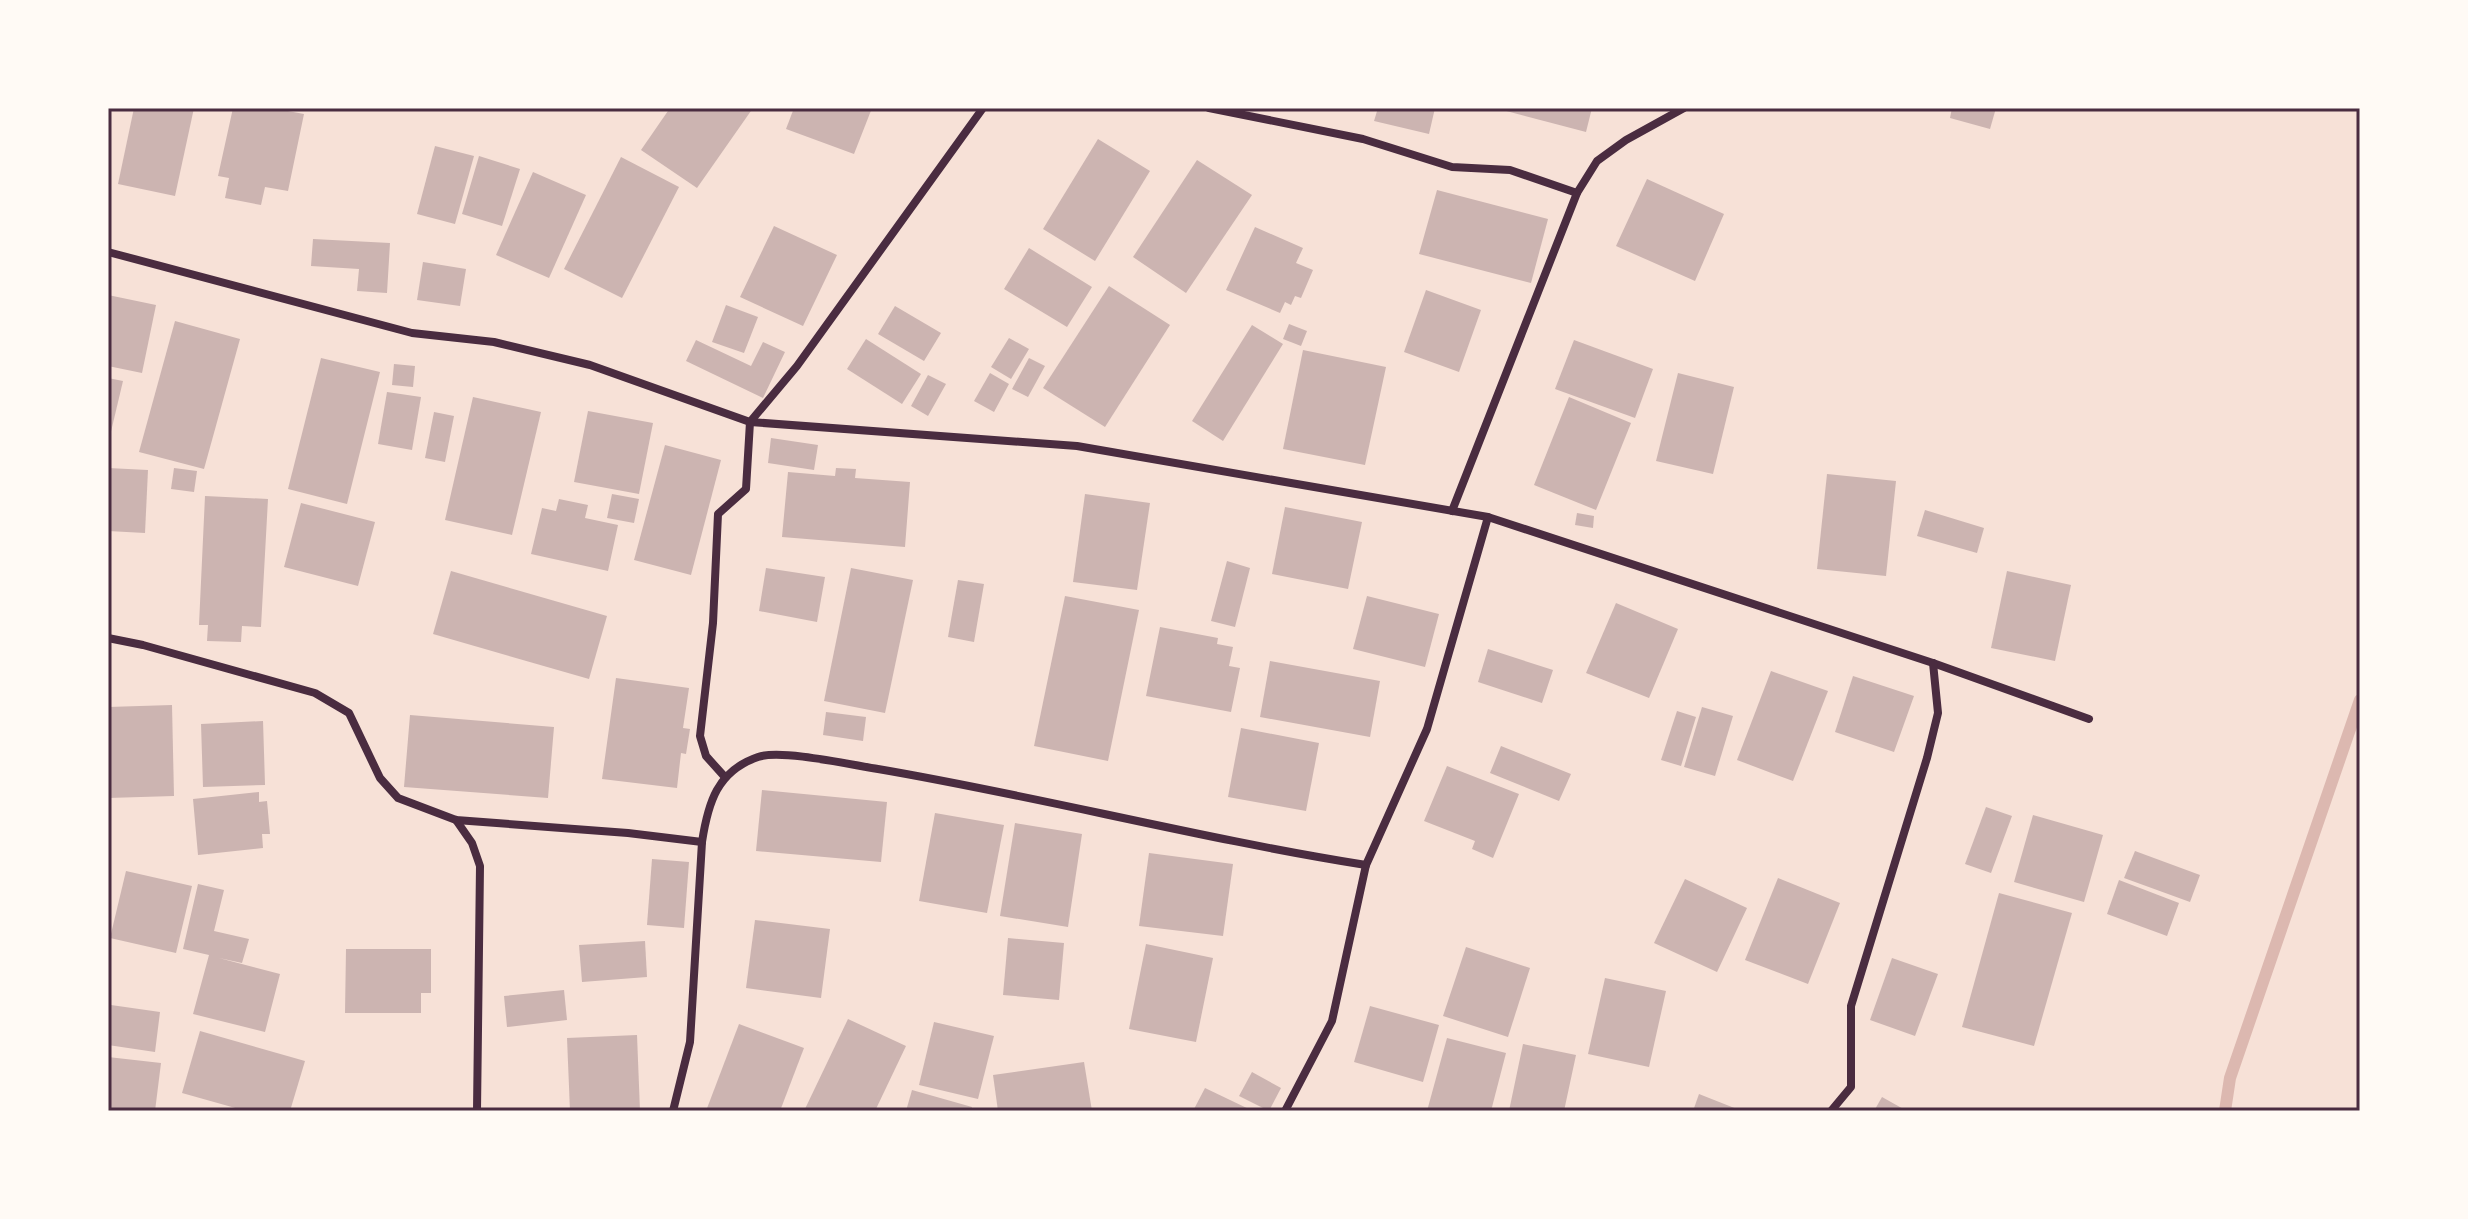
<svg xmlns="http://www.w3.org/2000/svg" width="2468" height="1219" font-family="Rubik,sans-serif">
<rect width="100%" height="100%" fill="#f7e1d7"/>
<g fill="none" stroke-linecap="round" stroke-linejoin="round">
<polyline stroke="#dcb8b0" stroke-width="12" points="2225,1111 2230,1078 2360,700"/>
</g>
<g fill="#ccb4b1">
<polygon points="134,108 194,108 175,196 118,184"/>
<polygon points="233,108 272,108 304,114 288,191 265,187 261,205 225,198 229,178 218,176"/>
<polygon points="670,108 753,108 697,188 641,150"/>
<polygon points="794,108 872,108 854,154 786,129"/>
<polygon points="1378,108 1435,108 1429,134 1374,121"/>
<polygon points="1495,108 1592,108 1586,132"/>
<polygon points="1952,108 1996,108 1990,129 1950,118"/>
<polygon points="1098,139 1150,171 1095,261 1043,229"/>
<polygon points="435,146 474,156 455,224 417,214"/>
<polygon points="479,156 520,169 502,226 462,214"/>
<polygon points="621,157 679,187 622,298 564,269"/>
<polygon points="1197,160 1252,195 1186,293 1133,257"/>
<polygon points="533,172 586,195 549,278 496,255"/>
<polygon points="1647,179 1724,214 1695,281 1616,246"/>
<polygon points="1437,190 1548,219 1531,283 1419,254"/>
<polygon points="774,226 837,255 803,326 740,297"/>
<polygon points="1255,227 1303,248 1296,263 1313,270 1301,298 1295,296 1291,305 1285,302 1280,313 1226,290"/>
<polygon points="313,239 390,243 387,293 357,291 359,269 311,266"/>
<polygon points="1029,248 1092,287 1067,327 1004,289"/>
<polygon points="423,262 466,269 460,306 417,300"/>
<polygon points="1109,286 1170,325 1105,427 1043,388"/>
<polygon points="1426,290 1481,310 1459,372 1404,352"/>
<polygon points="108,295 156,305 142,373 108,366"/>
<polygon points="726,305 758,317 744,353 712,342"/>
<polygon points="895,306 941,333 924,361 878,334"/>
<polygon points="175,321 240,339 204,469 139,452"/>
<polygon points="1289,324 1307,331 1301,346 1283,339"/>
<polygon points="1252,325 1283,344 1223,441 1192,421"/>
<polygon points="1009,338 1029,349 1011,379 991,367"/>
<polygon points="866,339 921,374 902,404 847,369"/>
<polygon points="696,340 751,366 763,342 785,352 763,398 686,361"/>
<polygon points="1574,340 1653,369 1635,418 1555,389"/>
<polygon points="1303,350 1386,367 1365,465 1283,449"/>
<polygon points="321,358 380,372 347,504 288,489"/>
<polygon points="1029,358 1045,366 1028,397 1012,389"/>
<polygon points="394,364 415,366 413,387 392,385"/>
<polygon points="990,373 1009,384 994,412 974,401"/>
<polygon points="1678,373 1734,387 1713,474 1656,461"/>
<polygon points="928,375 946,384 928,416 911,406"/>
<polygon points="108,378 123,381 109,440 108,440"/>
<polygon points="387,392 421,397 412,450 378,444"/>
<polygon points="473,397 541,412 512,535 445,520"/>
<polygon points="1569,397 1631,423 1596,510 1534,485"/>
<polygon points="588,411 653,423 639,494 574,482"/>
<polygon points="434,412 454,416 445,462 425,458"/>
<polygon points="771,438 818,445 814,470 768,463"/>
<polygon points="665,445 721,460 691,575 634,560"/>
<polygon points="108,468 148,470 145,533 108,531"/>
<polygon points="174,468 197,471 194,492 171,489"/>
<polygon points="836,468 856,469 855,478 910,482 905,547 782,537 788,472 835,476"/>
<polygon points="1827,474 1896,481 1886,576 1817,569"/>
<polygon points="612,494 639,499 634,523 607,518"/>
<polygon points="1085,494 1150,503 1137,590 1073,582"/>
<polygon points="205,496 268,499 261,627 242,626 241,642 207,641 208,625 199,625"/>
<polygon points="559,499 588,505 585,518 618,525 608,571 531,554 542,508 556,511"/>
<polygon points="301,503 375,522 358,586 284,567"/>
<polygon points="1285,507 1362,522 1348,589 1272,574"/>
<polygon points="1925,510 1984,528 1977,553 1917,536"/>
<polygon points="1577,513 1594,516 1593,528 1575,525"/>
<polygon points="1227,561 1250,568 1235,627 1211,621"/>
<polygon points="766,568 825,577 817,622 759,611"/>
<polygon points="851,568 913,580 885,713 824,701"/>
<polygon points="451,571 607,616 589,679 433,634"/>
<polygon points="2007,571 2071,585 2055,661 1991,648"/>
<polygon points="958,580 984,584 974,642 948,637"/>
<polygon points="1065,596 1139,610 1108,761 1034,746"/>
<polygon points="1367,596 1439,614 1425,667 1353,649"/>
<polygon points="1616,603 1678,629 1649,698 1586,673"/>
<polygon points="1160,627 1218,638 1217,644 1233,647 1229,666 1240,668 1231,712 1146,696"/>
<polygon points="1488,649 1553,670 1542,703 1478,682"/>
<polygon points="1270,661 1380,681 1370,737 1260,717"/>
<polygon points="1771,671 1828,691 1793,781 1737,760"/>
<polygon points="1853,676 1914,696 1894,752 1835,732"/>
<polygon points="616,678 689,688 683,728 690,729 686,754 681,753 677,788 602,779"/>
<polygon points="172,705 174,796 108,798 108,707"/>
<polygon points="1702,707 1733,716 1715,776 1684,767"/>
<polygon points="1677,711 1696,717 1681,766 1661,760"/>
<polygon points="826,712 866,717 863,741 823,735"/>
<polygon points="410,715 554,727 548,798 404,787"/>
<polygon points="263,721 265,785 203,787 201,724"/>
<polygon points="1241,728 1319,743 1306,811 1228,797"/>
<polygon points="1501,746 1571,774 1559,801 1490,773"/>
<polygon points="1447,766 1519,794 1493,858 1472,849 1475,841 1424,821"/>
<polygon points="762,790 887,802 881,862 756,851"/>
<polygon points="259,792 259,802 267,801 270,834 262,834 263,848 198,855 193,799"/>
<polygon points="1986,807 2012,816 1991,873 1965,864"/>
<polygon points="935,813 1004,825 987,913 919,901"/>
<polygon points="2033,815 2103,835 2084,902 2014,882"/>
<polygon points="1015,823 1082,834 1068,927 1000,916"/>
<polygon points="2135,851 2200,875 2190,902 2124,878"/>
<polygon points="1149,853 1233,864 1223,936 1139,926"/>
<polygon points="652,859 689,862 684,928 647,925"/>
<polygon points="126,871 192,886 176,953 110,938"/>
<polygon points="1778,878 1840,903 1808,984 1745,960"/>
<polygon points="1685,879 1747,908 1717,972 1654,943"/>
<polygon points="2119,880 2179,903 2167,936 2107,914"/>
<polygon points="198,884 224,890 214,931 249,939 242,963 219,958 280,974 265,1032 193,1014 209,955 183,949"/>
<polygon points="1999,893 2072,913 2034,1046 1962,1027"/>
<polygon points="755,920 830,929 821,998 746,988"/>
<polygon points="1008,938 1064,943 1059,1000 1003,995"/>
<polygon points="645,941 647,977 582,982 579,945"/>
<polygon points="1146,944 1213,958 1196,1042 1129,1029"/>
<polygon points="1466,947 1530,968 1508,1037 1443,1016"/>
<polygon points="346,949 431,949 431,993 421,993 421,1013 345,1013"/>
<polygon points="1892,958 1938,974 1915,1036 1870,1020"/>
<polygon points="1605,978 1666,991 1649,1067 1588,1054"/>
<polygon points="564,990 567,1020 507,1027 504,996"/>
<polygon points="111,1005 160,1012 155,1052 108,1045"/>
<polygon points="1370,1006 1439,1025 1423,1082 1354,1062"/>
<polygon points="848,1019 906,1046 875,1111 804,1111"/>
<polygon points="934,1022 994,1036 978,1099 919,1085"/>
<polygon points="739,1024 804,1048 780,1111 706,1111"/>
<polygon points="200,1031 305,1061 290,1111 246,1111 182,1093"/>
<polygon points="637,1035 640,1111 570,1111 567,1038"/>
<polygon points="1447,1038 1506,1053 1491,1111 1427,1111"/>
<polygon points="1523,1044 1576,1055 1564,1111 1509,1111"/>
<polygon points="108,1057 161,1063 155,1111 108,1111"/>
<polygon points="1084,1062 1092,1111 998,1111 993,1075"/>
<polygon points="1252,1072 1281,1088 1269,1111 1239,1096"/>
<polygon points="1205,1088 1253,1111 1193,1111"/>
<polygon points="912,1090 972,1107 971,1111 906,1111"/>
<polygon points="1699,1094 1742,1111 1693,1111"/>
<polygon points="1882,1097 1907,1111 1874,1111"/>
</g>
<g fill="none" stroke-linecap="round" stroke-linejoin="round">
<g stroke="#4a2c40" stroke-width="8">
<polyline points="1209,108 1363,139 1452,167 1510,170 1577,193"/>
<polyline points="108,252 412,333 494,342 590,365 750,422 1077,446 1488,517 1933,663 2089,719"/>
<polyline points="1452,511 1577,193 1597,161 1626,140 1684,108"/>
<polyline points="108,638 143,645 315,693 349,713 380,778 398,798 456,820 628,833 702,842"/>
<polyline points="724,776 706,756 700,736 713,623 718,514 746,489 750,422 797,366 983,108"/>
<polyline points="456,820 472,843 480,866 477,1111"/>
<path d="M673,1111L690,1042L702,842C708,803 717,771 758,757C781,749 852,765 878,769C1042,797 1202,839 1366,865"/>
<polyline points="1285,1111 1332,1021 1366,865 1427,729 1488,517"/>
<polyline points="1831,1111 1851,1087 1851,1006 1927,758 1938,713 1933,663"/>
</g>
</g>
<rect width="2468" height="1219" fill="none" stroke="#fffaf5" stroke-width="220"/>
<rect x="110" y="110" width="2248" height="999" fill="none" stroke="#4a2c40" stroke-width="3"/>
</svg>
